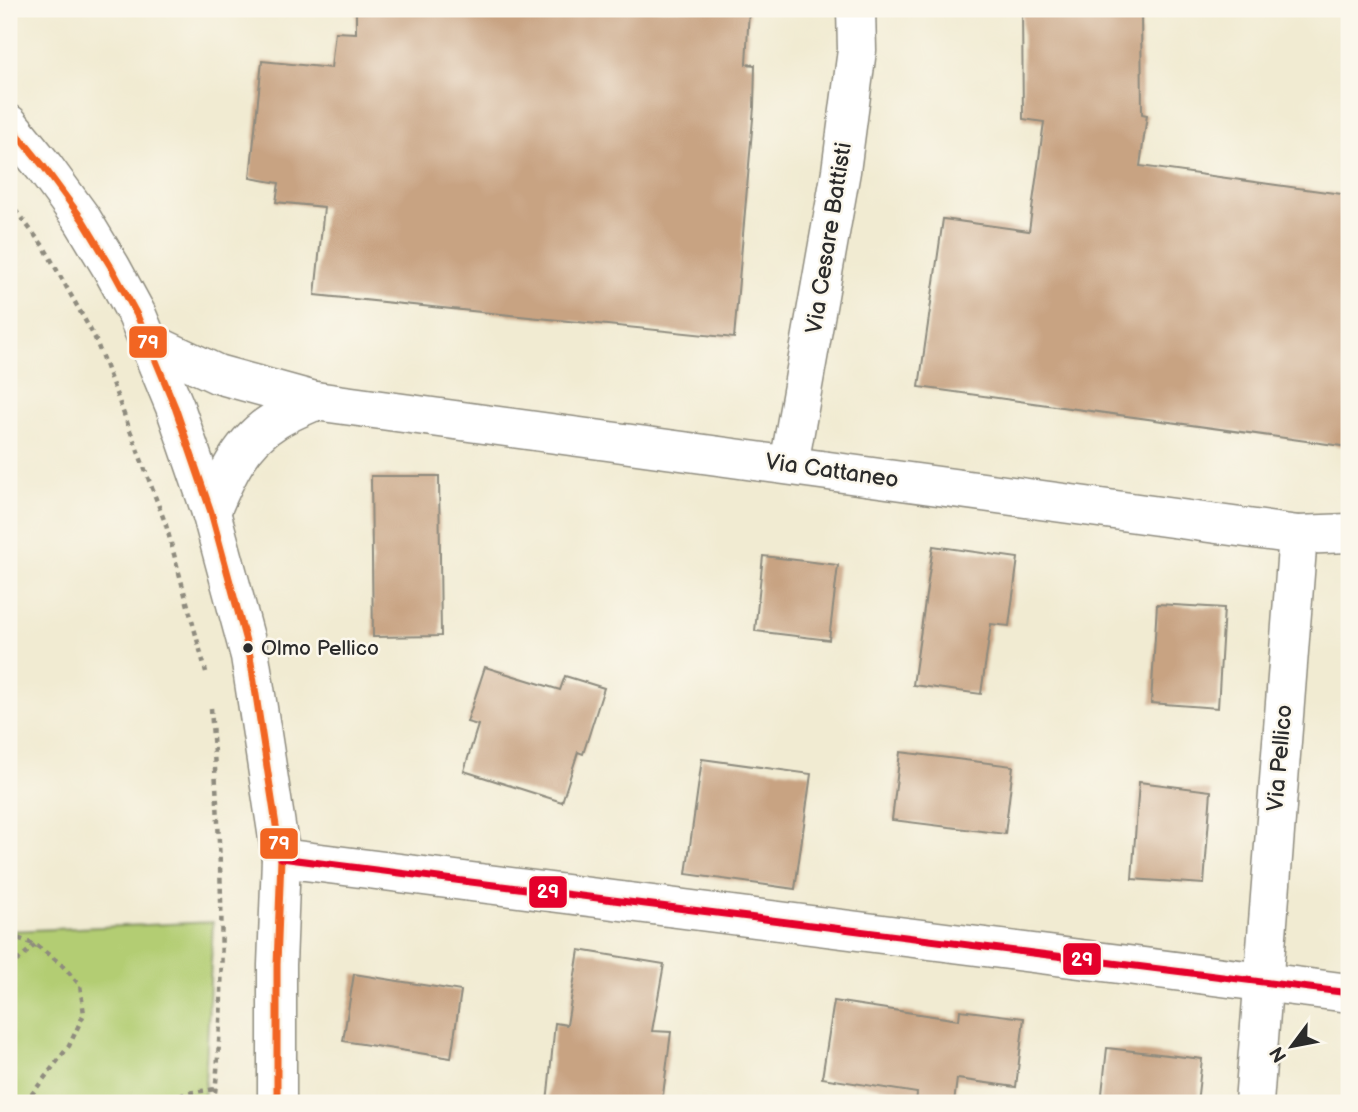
<svg xmlns="http://www.w3.org/2000/svg" width="1358" height="1112" font-family="'Balsamiq Sans',sans-serif">
<rect width="100%" height="100%" fill="#fbf7ec"/>
<filter id="ink" filterUnits="userSpaceOnUse"><feTurbulence type="fractalNoise" baseFrequency=".0143" numOctaves="2"/><feDisplacementMap in="SourceGraphic" scale="14" xChannelSelector="R" yChannelSelector="G"/><feConvolveMatrix kernelMatrix="1 2 1 2 8 2 1 2 1" color-interpolation-filters="sRGB"/></filter>
<filter id="wash" filterUnits="userSpaceOnUse"><feTurbulence type="fractalNoise" baseFrequency=".00686" numOctaves="4" result="noise"/><feDisplacementMap in="SourceGraphic" scale="28" xChannelSelector="R" yChannelSelector="G"/><feGaussianBlur stdDeviation="1.57" result="paint"/><feColorMatrix in="noise" values="0 0 0 0 0 0 0 0 0 0 0 0 0 0 0 0 0 1.4 0 .05"/><feComposite in="paint" operator="in"/></filter>
<g filter="url(#wash)">
<rect width="100%" height="100%" fill="#f1ebd2"/>
<polygon fill="#b3cd73" stroke="#6f7c4f" stroke-width="2" points="213,922 204,1103 9,1103 9,931"/>
<g id="blocks">
<g fill="#c8a382">
<polygon points="356,9 749,9 746,64 755,65 754,107 734,338 315,295 324,207 276,202 279,183 250,178 262,61 331,68 335,32 356,33"/>
<polygon points="1022,9 1141,9 1142,114 1147,115 1140,166 1349,195 1349,447 919,387 943,219 1029,231 1044,122 1023,119"/>
<polygon points="371,476 439,476 441,636 373,637"/>
<polygon points="933,546 1018,558 1009,626 991,624 981,694 913,685"/>
<polygon points="763,556 838,565 829,640 755,631"/>
<polygon points="1157,604 1224,608 1218,708 1151,703"/>
<polygon points="485,667 560,690 565,676 604,688 583,754 578,752 562,802 464,771 478,725 467,722"/>
<polygon points="900,752 1013,766 1005,834 892,820"/>
<polygon points="702,759 811,774 795,889 686,874"/>
<polygon points="1139,782 1211,791 1204,884 1132,879"/>
<polygon points="579,950 664,964 652,1031 671,1032 662,1103 547,1103 555,1023 567,1025"/>
<polygon points="354,974 461,991 451,1058 343,1041"/>
<polygon points="834,1001 959,1020 960,1010 1024,1018 1016,1087 957,1079 954,1103 916,1103 917,1093 822,1078"/>
<polygon points="1107,1048 1202,1059 1197,1103 1101,1103"/>
</g>
</g>
</g>
<g filter="url(#ink)">
<use href="#blocks" fill-opacity="0" stroke="#8e8b7e" stroke-width="2"/>
<g fill="none" stroke-linecap="round" stroke-linejoin="round">
<defs>
<g id="minor">
<polyline points="9,124 44,167 82,219 111,267 137,315 175,407 211,512 250,656 281,858 277,965 277,1103"/>
<polyline points="149,342 217,374 315,401 1298,535 1349,533"/>
<polyline points="789,465 841,171 857,50 856,9"/>
<path d="M211,512C226,476 241,441 276,420C288,412 302,407 315,401"/>
<polyline points="281,858 1349,993"/>
<polyline points="1254,1103 1298,535"/>
</g>
</defs>
<use href="#minor" stroke="#8e8b7e" stroke-width="41"/>
<g stroke="#8e8b7e" stroke-width="4.5" stroke-dasharray="5 5" stroke-linecap="butt">
<polyline points="9,202 44,247 95,338 166,525 206,672"/>
<path d="M211,708C220,840 228,971 214,1103"/>
<polyline points="9,935 36,945 61,964 80,985 84,1014 69,1046 25,1103"/>
<polyline points="9,968 35,945"/>
<polyline points="161,1103 187,1093 216,1089"/>
</g>
<use href="#minor" stroke="#fff" stroke-width="38"/>
<defs>
<polyline id="bus-1" points="9,124 44,167 82,219 111,267 137,315 175,407 211,512 250,656 281,858 277,965 277,1103"/>
<polyline id="bus-2" points="281,858 1349,993"/>
</defs>
<use href="#bus-1" stroke="#fbf7ec" stroke-width="12"/>
<use href="#bus-2" stroke="#fbf7ec" stroke-width="12"/>
<use href="#bus-1" stroke="#f26522" stroke-width="7"/>
<use href="#bus-2" stroke="#e4002b" stroke-width="7"/>
</g>
</g>
<circle fill="#2b2b2b" stroke="#fbf7ec" stroke-width="2.5" cx="248" cy="648" r="6"/>
<g text-anchor="middle" dominant-baseline="central" stroke-width="5" stroke-linejoin="round" paint-order="stroke">
<g font-size="21" fill="#2b2b2b" stroke="#fbf7ec" text-anchor="start">
<text x="261" y="648">Olmo Pellico</text>
</g>
<g font-size="23" fill="#2b2b2b" stroke="#fbf7ec">
<text transform="translate(829 238) rotate(-81)">Via Cesare Battisti</text>
<text transform="translate(832 471) rotate(8)">Via Cattaneo</text>
<text transform="translate(1280 758) rotate(-85)">Via Pellico</text>
</g>
</g>
<g stroke="#fbf7ec" stroke-width="2.5">
<rect x="128" y="325" width="40" height="34" rx="7" fill="#f26522"/>
<rect x="259" y="827" width="40" height="33" rx="7" fill="#f26522"/>
<rect x="528" y="875" width="40" height="34" rx="7" fill="#e4002b"/>
<rect x="1062" y="942" width="40" height="34" rx="7" fill="#e4002b"/>
</g>
<g font-size="19" text-anchor="middle" font-weight="bold" fill="#fff">
<text x="148" y="349">79</text>
<text x="279" y="850">79</text>
<text x="548" y="898">29</text>
<text x="1082" y="966">29</text>
</g>
<rect width="1358" height="1112" fill="none" stroke="#fbf7ec" stroke-width="35"/>
<g transform="translate(1292 1046) rotate(238)" stroke="#fbf7ec" stroke-width="5" paint-order="stroke">
<path d="M0-5L12 26L0 18L-12 26Z" fill="#2b2b2b"/>
<text y="-10" font-size="19" font-weight="bold" text-anchor="middle" fill="#2b2b2b">N</text>
</g>
</svg>
